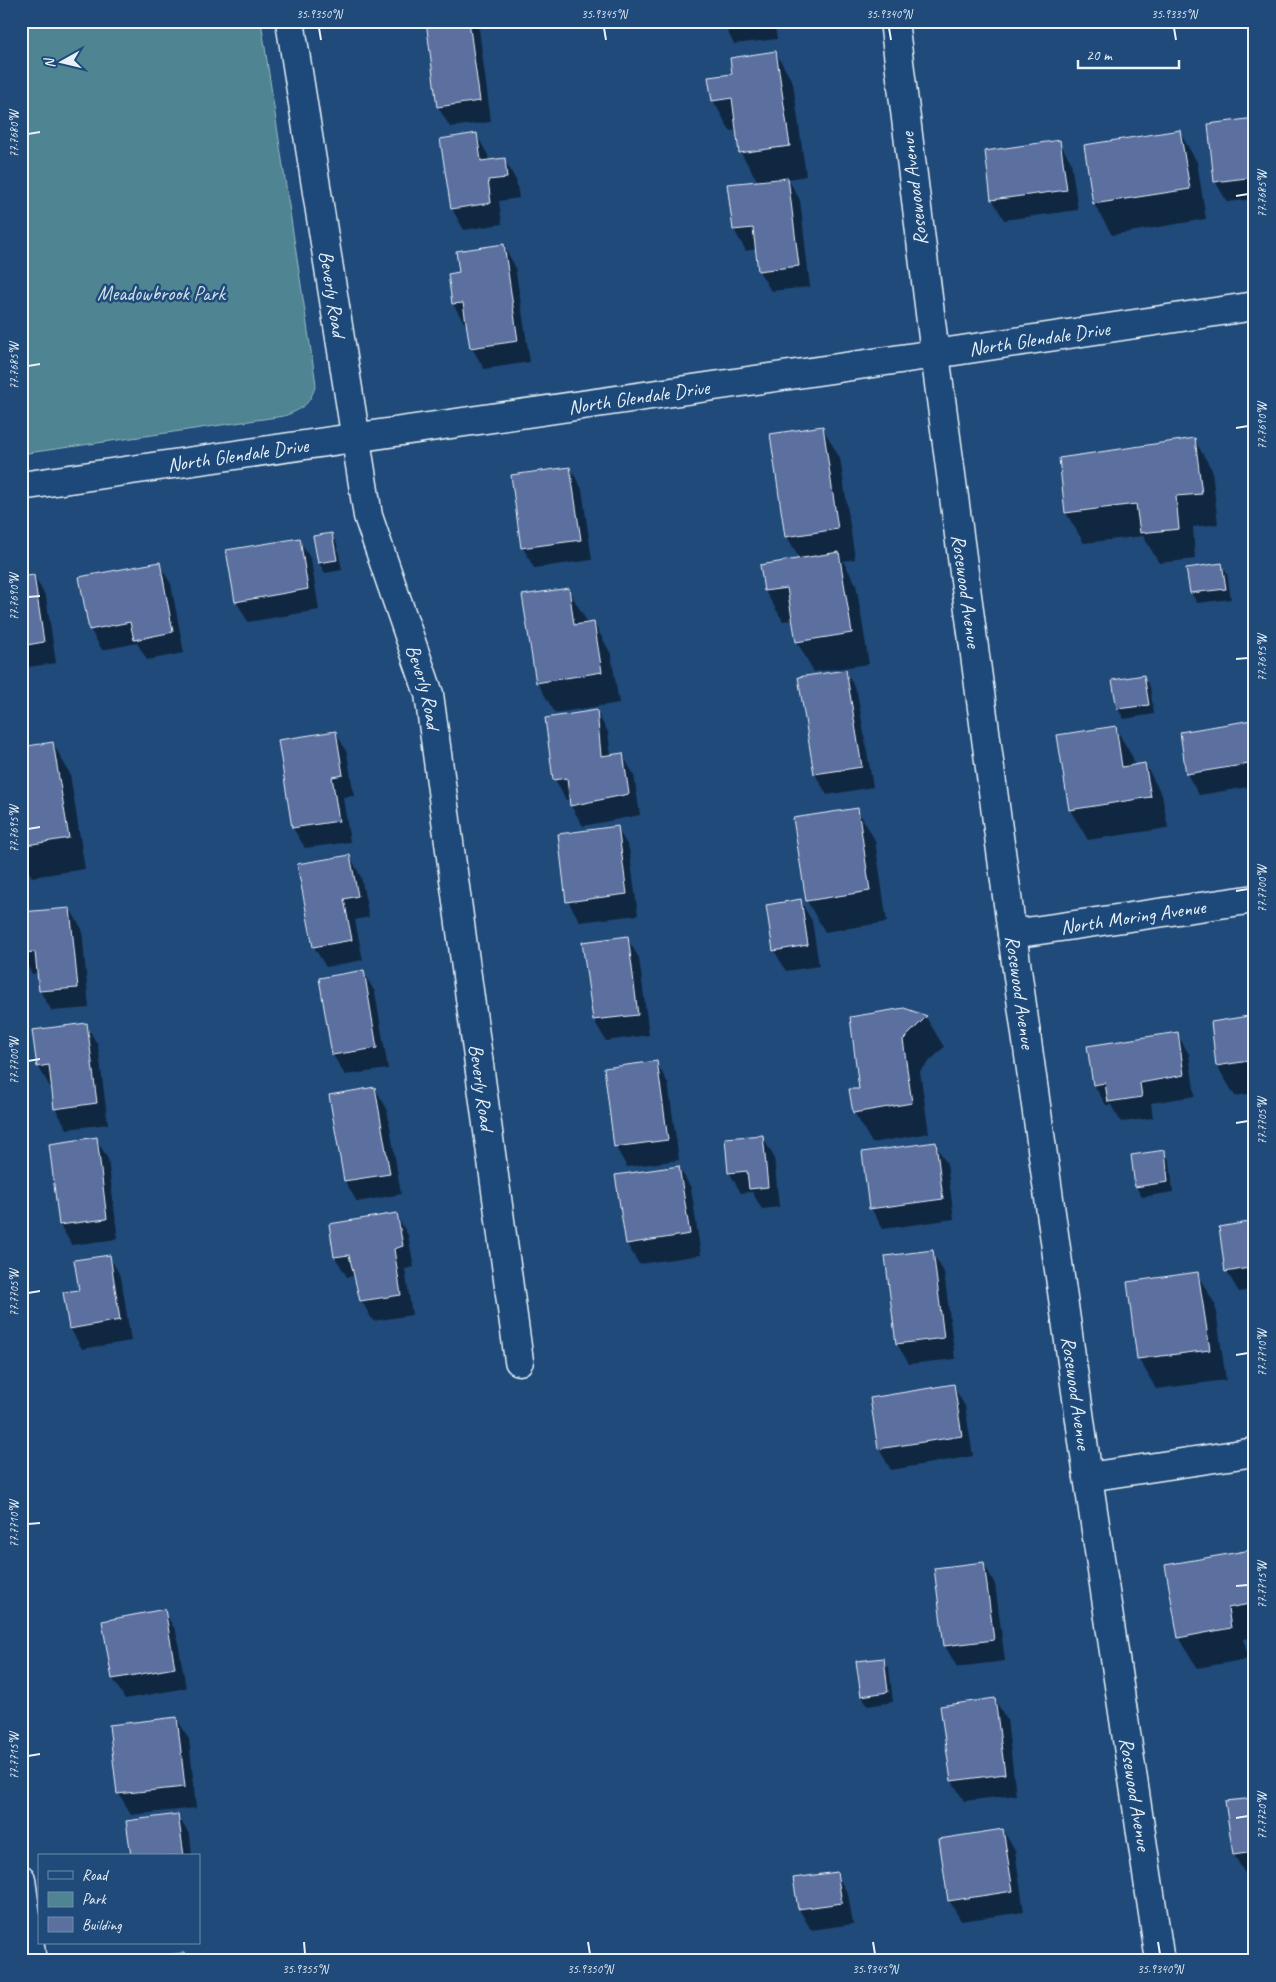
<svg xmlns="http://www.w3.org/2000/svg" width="1276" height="1982" font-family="Caveat,sans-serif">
<rect width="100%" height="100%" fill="#1f4a7a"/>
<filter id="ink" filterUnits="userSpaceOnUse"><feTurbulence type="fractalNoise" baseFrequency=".02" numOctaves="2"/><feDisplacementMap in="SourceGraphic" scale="10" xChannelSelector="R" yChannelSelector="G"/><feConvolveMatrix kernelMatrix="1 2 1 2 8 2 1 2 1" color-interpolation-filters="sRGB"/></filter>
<g filter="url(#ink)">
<path fill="#4f8492" stroke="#9cbac5" d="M21,21H261L316,384C310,404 303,409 284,416L21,454Z"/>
<g fill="#0007">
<polygon points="427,21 474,21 479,29 491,122 450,127 438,107"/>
<polygon points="722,21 774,21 777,39 734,44"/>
<polygon points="776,53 793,83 806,176 788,179 800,200 810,287 771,291 759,271 756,249 746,251 734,230 729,185 758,182 741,153 737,130 730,131 713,100 734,75"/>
<polygon points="1255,119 1255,199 1227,202 1215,181"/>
<polygon points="1179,131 1197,162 1206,219 1112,235 1094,204 1085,146"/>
<polygon points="476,134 488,155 489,162 504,159 516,180 519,198 499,201 502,224 464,230 452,209 441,140"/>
<polygon points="1059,142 1071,162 1078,210 1004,220 992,199"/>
<polygon points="503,245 515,266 530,362 484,369 472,348 468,324 465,324 453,304 460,273"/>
<polygon points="822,427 840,458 855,559 843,561 856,584 869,664 814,672 797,642 793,620 783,621 765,591 800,560 787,536"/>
<polygon points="1194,439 1212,470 1218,524 1193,527 1195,559 1159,563 1143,536 1084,543 1066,513 1060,459"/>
<polygon points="570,468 582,489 592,560 534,568 523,548"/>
<polygon points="332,534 337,544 342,570 325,573 319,563"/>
<polygon points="299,539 311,560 319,610 248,622 236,601"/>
<polygon points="159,564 171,584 184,653 147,660 137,643 102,650 90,629"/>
<polygon points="1221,564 1227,574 1231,599 1197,603 1191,593 1188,569"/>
<polygon points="34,576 46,597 56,663 21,668 21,578"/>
<polygon points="568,589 586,620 587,624 594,623 611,654 619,703 555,713 537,682"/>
<polygon points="846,671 857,692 873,787 827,795 815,774 800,678"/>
<polygon points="1144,677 1150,687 1154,714 1124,719 1118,709 1114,681"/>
<polygon points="596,711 608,732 611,756 622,754 634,775 640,815 583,826 571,806 571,799 566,800 555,779"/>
<polygon points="1251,722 1255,728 1255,786 1199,795 1187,774 1181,733"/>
<polygon points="1115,727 1133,758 1134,766 1145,764 1162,795 1168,828 1088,840 1070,810 1058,736"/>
<polygon points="336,732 347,753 354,796 343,797 350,842 305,848 293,828"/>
<polygon points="53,743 70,774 85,869 32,877 21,859 21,748"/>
<polygon points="857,809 875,840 887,922 825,932 807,901 794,819"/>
<polygon points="617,828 629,848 638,915 580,922 568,901"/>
<polygon points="350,856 361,877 369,917 355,920 363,960 326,967 314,947"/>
<polygon points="800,900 812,921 819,966 786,971 774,950"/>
<polygon points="70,909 82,929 89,1008 52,1011 40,991 38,973 32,974 21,955 21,913"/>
<polygon points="627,938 639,958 649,1035 606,1041 594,1020 584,943"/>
<polygon points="363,972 375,992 388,1069 345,1075 333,1055"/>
<polygon points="904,1009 926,1017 944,1047 920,1071 929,1133 872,1143 854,1112 861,1090"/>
<polygon points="1255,1016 1255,1093 1235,1096 1217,1066 1212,1023"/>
<polygon points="86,1025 98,1045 108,1124 67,1129 55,1108 53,1086 50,1087 38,1066"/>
<polygon points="1177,1034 1189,1054 1195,1096 1151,1103 1153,1118 1121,1122 1111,1105 1106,1105 1094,1085"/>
<polygon points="656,1062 668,1083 679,1160 627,1167 615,1146"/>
<polygon points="375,1088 387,1109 401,1194 357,1202 345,1181 331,1096"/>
<polygon points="762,1136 774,1157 779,1207 762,1209 752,1192 741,1193 729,1172"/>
<polygon points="96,1139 108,1159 118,1239 72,1245 60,1225"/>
<polygon points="935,1144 947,1164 954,1219 883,1229 871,1208"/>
<polygon points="1164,1152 1170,1162 1173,1192 1142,1197 1136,1187"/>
<polygon points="679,1167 691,1188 701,1255 639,1264 627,1244"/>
<polygon points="396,1215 408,1235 414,1267 405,1269 412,1315 373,1321 361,1300 356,1276 347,1277 335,1257"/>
<polygon points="1255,1222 1255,1289 1239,1292 1227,1272 1221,1228"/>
<polygon points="932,1252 944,1272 955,1359 909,1364 897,1344"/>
<polygon points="109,1256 121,1277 131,1341 82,1349 70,1328 80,1291"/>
<polygon points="1197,1274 1215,1304 1226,1380 1156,1389 1139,1359"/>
<polygon points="953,1386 965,1406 973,1456 891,1470 879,1449 871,1399"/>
<polygon points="1251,1551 1255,1558 1255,1637 1244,1639 1248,1659 1197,1668 1179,1637"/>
<polygon points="984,1564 995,1584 1005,1661 957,1667 945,1646 936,1570"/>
<polygon points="164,1611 176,1631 186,1688 125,1699 113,1679"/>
<polygon points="883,1659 889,1669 893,1702 868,1706 862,1696"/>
<polygon points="995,1700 1007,1720 1016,1795 964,1801 952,1781"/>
<polygon points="177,1719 189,1739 196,1808 131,1815 119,1794 111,1726"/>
<polygon points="1255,1799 1255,1874 1246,1875 1234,1855"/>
<polygon points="178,1816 190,1836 192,1856 132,1856"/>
<polygon points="1003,1830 1015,1851 1024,1912 961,1921 949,1900"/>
<polygon points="836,1873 848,1894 853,1924 811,1930 799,1909 795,1879"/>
</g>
<g fill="#5c70a0" stroke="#e8f1f8">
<polygon points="426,21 469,21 480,101 437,107"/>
<polygon points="776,51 790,146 739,153 732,98 712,101 708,77 732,74 730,58"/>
<polygon points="1255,118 1255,177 1214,182 1208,124"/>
<polygon points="1180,130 1190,189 1093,204 1084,145"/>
<polygon points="477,133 481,161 505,158 507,178 488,180 491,203 451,209 440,139"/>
<polygon points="1060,140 1067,190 991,200 985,151"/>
<polygon points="788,178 799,266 758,271 753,228 733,230 727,184"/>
<polygon points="504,244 518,341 470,348 463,303 452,304 448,274 459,272 456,251"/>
<polygon points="823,426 838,529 785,537 770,434"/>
<polygon points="1195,438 1202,494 1176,496 1179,529 1140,533 1136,504 1065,513 1059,458"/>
<polygon points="570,467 581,540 521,548 511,475"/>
<polygon points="332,533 337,560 318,563 313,536"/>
<polygon points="300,538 308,589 235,602 226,550"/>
<polygon points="839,552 852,633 796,642 787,588 764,591 760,565"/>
<polygon points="160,562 173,632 134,640 130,622 89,630 79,577"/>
<polygon points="1222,563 1226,589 1190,593 1186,568"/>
<polygon points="34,575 44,642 21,646 21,577"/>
<polygon points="569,588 574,625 594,622 602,672 536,683 522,595"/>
<polygon points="846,670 862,767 814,774 798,677"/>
<polygon points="1144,675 1149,705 1117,709 1112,680"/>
<polygon points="597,710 601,756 623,753 629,794 570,806 567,778 553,780 545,718"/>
<polygon points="1252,720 1255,739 1255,763 1186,774 1180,732"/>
<polygon points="1116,726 1122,767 1145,763 1151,797 1069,810 1057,735"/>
<polygon points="336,731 343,775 332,777 339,821 292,828 278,740"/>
<polygon points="53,742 69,838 21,846 21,747"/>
<polygon points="858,808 870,891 806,901 793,818"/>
<polygon points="618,826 627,894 566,902 558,834"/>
<polygon points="350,855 358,896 344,899 352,940 313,947 297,864"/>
<polygon points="801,899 808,945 773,951 766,905"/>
<polygon points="70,908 78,988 39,991 35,952 21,953 21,912"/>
<polygon points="628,936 638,1015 593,1020 582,942"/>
<polygon points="364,970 377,1048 332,1055 319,978"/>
<polygon points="904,1008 927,1016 903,1040 912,1103 853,1113 849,1089 859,1089 850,1017"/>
<polygon points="1255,1015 1255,1060 1216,1066 1211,1022"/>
<polygon points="87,1023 97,1103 54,1109 49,1065 37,1067 32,1030"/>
<polygon points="1178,1032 1184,1075 1140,1083 1142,1097 1108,1102 1105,1083 1093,1085 1087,1046"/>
<polygon points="657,1061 668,1140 614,1147 604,1068"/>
<polygon points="375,1087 390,1174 344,1181 329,1095"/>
<polygon points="763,1135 768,1187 749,1189 747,1171 728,1173 725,1138"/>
<polygon points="97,1137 107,1219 59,1225 49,1144"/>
<polygon points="936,1142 943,1199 869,1209 862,1152"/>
<polygon points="1165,1150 1168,1182 1135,1187 1131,1155"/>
<polygon points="679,1166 690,1234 626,1244 615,1175"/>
<polygon points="397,1213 403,1246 394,1249 401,1295 360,1301 349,1255 334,1257 329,1224"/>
<polygon points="1255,1221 1255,1267 1225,1272 1219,1227"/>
<polygon points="933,1250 944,1338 896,1344 885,1256"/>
<polygon points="110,1255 120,1320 69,1329 63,1292 79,1290 74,1260"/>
<polygon points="1198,1272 1210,1350 1137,1359 1127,1282"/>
<polygon points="954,1384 962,1436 878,1449 870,1398"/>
<polygon points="1251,1550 1255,1569 1255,1603 1228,1608 1231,1628 1178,1638 1165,1565"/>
<polygon points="984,1562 994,1640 944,1646 934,1568"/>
<polygon points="165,1609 175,1668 112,1679 102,1621"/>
<polygon points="884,1658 888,1692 861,1696 856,1661"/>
<polygon points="995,1698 1005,1774 951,1781 940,1706"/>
<polygon points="177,1717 185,1787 117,1794 109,1725"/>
<polygon points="1255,1798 1255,1852 1233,1855 1225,1801"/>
<polygon points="178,1814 184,1856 131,1856 126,1821"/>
<polygon points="1003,1829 1013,1891 948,1901 939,1839"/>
<polygon points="837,1872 842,1903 798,1909 793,1878"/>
<polygon points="184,1953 185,1961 139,1961 139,1958"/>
</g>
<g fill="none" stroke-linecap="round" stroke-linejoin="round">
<defs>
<g id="minor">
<path id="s1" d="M290,21L368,516L429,694L519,1361"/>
<path id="s2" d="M21,486L935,354L894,21"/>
<path id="s3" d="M1012,934L1255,899"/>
<polyline points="1088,1477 1255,1452"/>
<polyline points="21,1879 32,1961"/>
</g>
<g id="tertiary">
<path id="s4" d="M1160,1961L1088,1477L1012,934L935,354L1255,306"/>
</g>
</defs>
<use href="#minor" stroke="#e8f1f8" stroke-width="31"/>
<use href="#tertiary" stroke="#e8f1f8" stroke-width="31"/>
<use href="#minor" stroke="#1f4a7a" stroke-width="28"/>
<use href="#tertiary" stroke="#1f4a7a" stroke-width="28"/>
</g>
</g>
<path fill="none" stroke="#e8f1f8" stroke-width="2" d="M319,28L321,40M604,28L606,40M889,28L891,40M1174,28L1176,40M28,134L40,132M1236,196L1248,194M28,366L40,364M1236,428L1248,426M28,597L40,596M1236,659L1248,658M28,829L40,827M1236,891L1248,889M28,1061L40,1059M1236,1123L1248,1121M28,1293L40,1291M1236,1355L1248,1353M28,1524L40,1523M1236,1586L1248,1585M28,1756L40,1754M1236,1818L1248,1816M304,1942L305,1954M588,1942L590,1954M873,1942L875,1954M1158,1942L1160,1954"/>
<g text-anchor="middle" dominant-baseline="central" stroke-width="5" stroke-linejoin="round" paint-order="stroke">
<g font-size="20" fill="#e8f1f8" stroke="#1f4a7a">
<text transform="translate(914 189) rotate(-97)">Rosewood Avenue</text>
<text stroke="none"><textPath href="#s1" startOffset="276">Beverly Road</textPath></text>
<text stroke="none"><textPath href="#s4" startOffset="1728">North Glendale Drive</textPath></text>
<text stroke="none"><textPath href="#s2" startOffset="624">North Glendale Drive</textPath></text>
<text stroke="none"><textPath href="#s2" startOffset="219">North Glendale Drive</textPath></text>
<text transform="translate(966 591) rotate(82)">Rosewood Avenue</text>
<text stroke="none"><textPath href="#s1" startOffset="681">Beverly Road</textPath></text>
<text stroke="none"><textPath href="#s3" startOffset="122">North Moring Avenue</textPath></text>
<text transform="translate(1020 992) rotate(82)">Rosewood Avenue</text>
<text stroke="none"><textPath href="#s1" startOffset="1086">Beverly Road</textPath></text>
<text transform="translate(1076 1393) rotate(82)">Rosewood Avenue</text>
<text transform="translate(1135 1794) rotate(81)">Rosewood Avenue</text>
</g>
<g font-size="20" fill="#d1e1e9" stroke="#1f4a7a">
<text x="161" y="293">Meadowbrook Park</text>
</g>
</g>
<rect width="1276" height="1982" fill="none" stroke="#1f4a7a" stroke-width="55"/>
<rect x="38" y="1854" width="162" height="90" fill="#1f4a7a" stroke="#6f8dac"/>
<rect x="48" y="1871" width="25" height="8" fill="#1f4a7a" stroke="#6f8dac"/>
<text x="82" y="1880" font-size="15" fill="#e8f1f8">Road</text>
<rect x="48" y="1892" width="25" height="15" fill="#4f8492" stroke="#6f8dac"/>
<text x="82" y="1904" font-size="15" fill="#e8f1f8">Park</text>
<rect x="48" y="1917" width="25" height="15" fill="#5c70a0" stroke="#6f8dac"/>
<text x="82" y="1930" font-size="15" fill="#e8f1f8">Building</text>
<g transform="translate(62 62) rotate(262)" stroke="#1f4a7a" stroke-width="4" paint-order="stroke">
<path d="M0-4L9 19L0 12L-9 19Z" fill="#e8f1f8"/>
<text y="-8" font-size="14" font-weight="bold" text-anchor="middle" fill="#e8f1f8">N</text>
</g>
<path d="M1078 60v8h101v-8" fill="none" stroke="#e8f1f8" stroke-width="2.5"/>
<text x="1086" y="60" font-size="15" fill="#e8f1f8" stroke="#1f4a7a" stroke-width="4" paint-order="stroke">20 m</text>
<rect x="28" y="28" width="1220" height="1926" fill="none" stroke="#e8f1f8" stroke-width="2"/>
<g font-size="12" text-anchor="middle" fill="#e8f1f8">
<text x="319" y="18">35.9350°N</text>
<text x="604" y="18">35.9345°N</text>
<text x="889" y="18">35.9340°N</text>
<text x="1174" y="18">35.9335°N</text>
<text transform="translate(14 134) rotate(-90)" y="4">77.7680°W</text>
<text transform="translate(1262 194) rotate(-90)" y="4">77.7685°W</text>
<text transform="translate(14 366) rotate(-90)" y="4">77.7685°W</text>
<text transform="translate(1262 426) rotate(-90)" y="4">77.7690°W</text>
<text transform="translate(14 597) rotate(-90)" y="4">77.7690°W</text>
<text transform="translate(1262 658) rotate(-90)" y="4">77.7695°W</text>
<text transform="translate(14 829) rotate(-90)" y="4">77.7695°W</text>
<text transform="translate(1262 889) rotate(-90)" y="4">77.7700°W</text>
<text transform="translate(14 1061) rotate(-90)" y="4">77.7700°W</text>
<text transform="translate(1262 1121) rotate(-90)" y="4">77.7705°W</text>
<text transform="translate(14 1293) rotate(-90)" y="4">77.7705°W</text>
<text transform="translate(1262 1353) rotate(-90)" y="4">77.7710°W</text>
<text transform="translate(14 1524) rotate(-90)" y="4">77.7710°W</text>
<text transform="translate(1262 1585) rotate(-90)" y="4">77.7715°W</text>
<text transform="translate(14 1756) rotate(-90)" y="4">77.7715°W</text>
<text transform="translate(1262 1816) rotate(-90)" y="4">77.7720°W</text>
<text x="305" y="1973">35.9355°N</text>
<text x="590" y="1973">35.9350°N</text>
<text x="875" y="1973">35.9345°N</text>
<text x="1160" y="1973">35.9340°N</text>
</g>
</svg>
